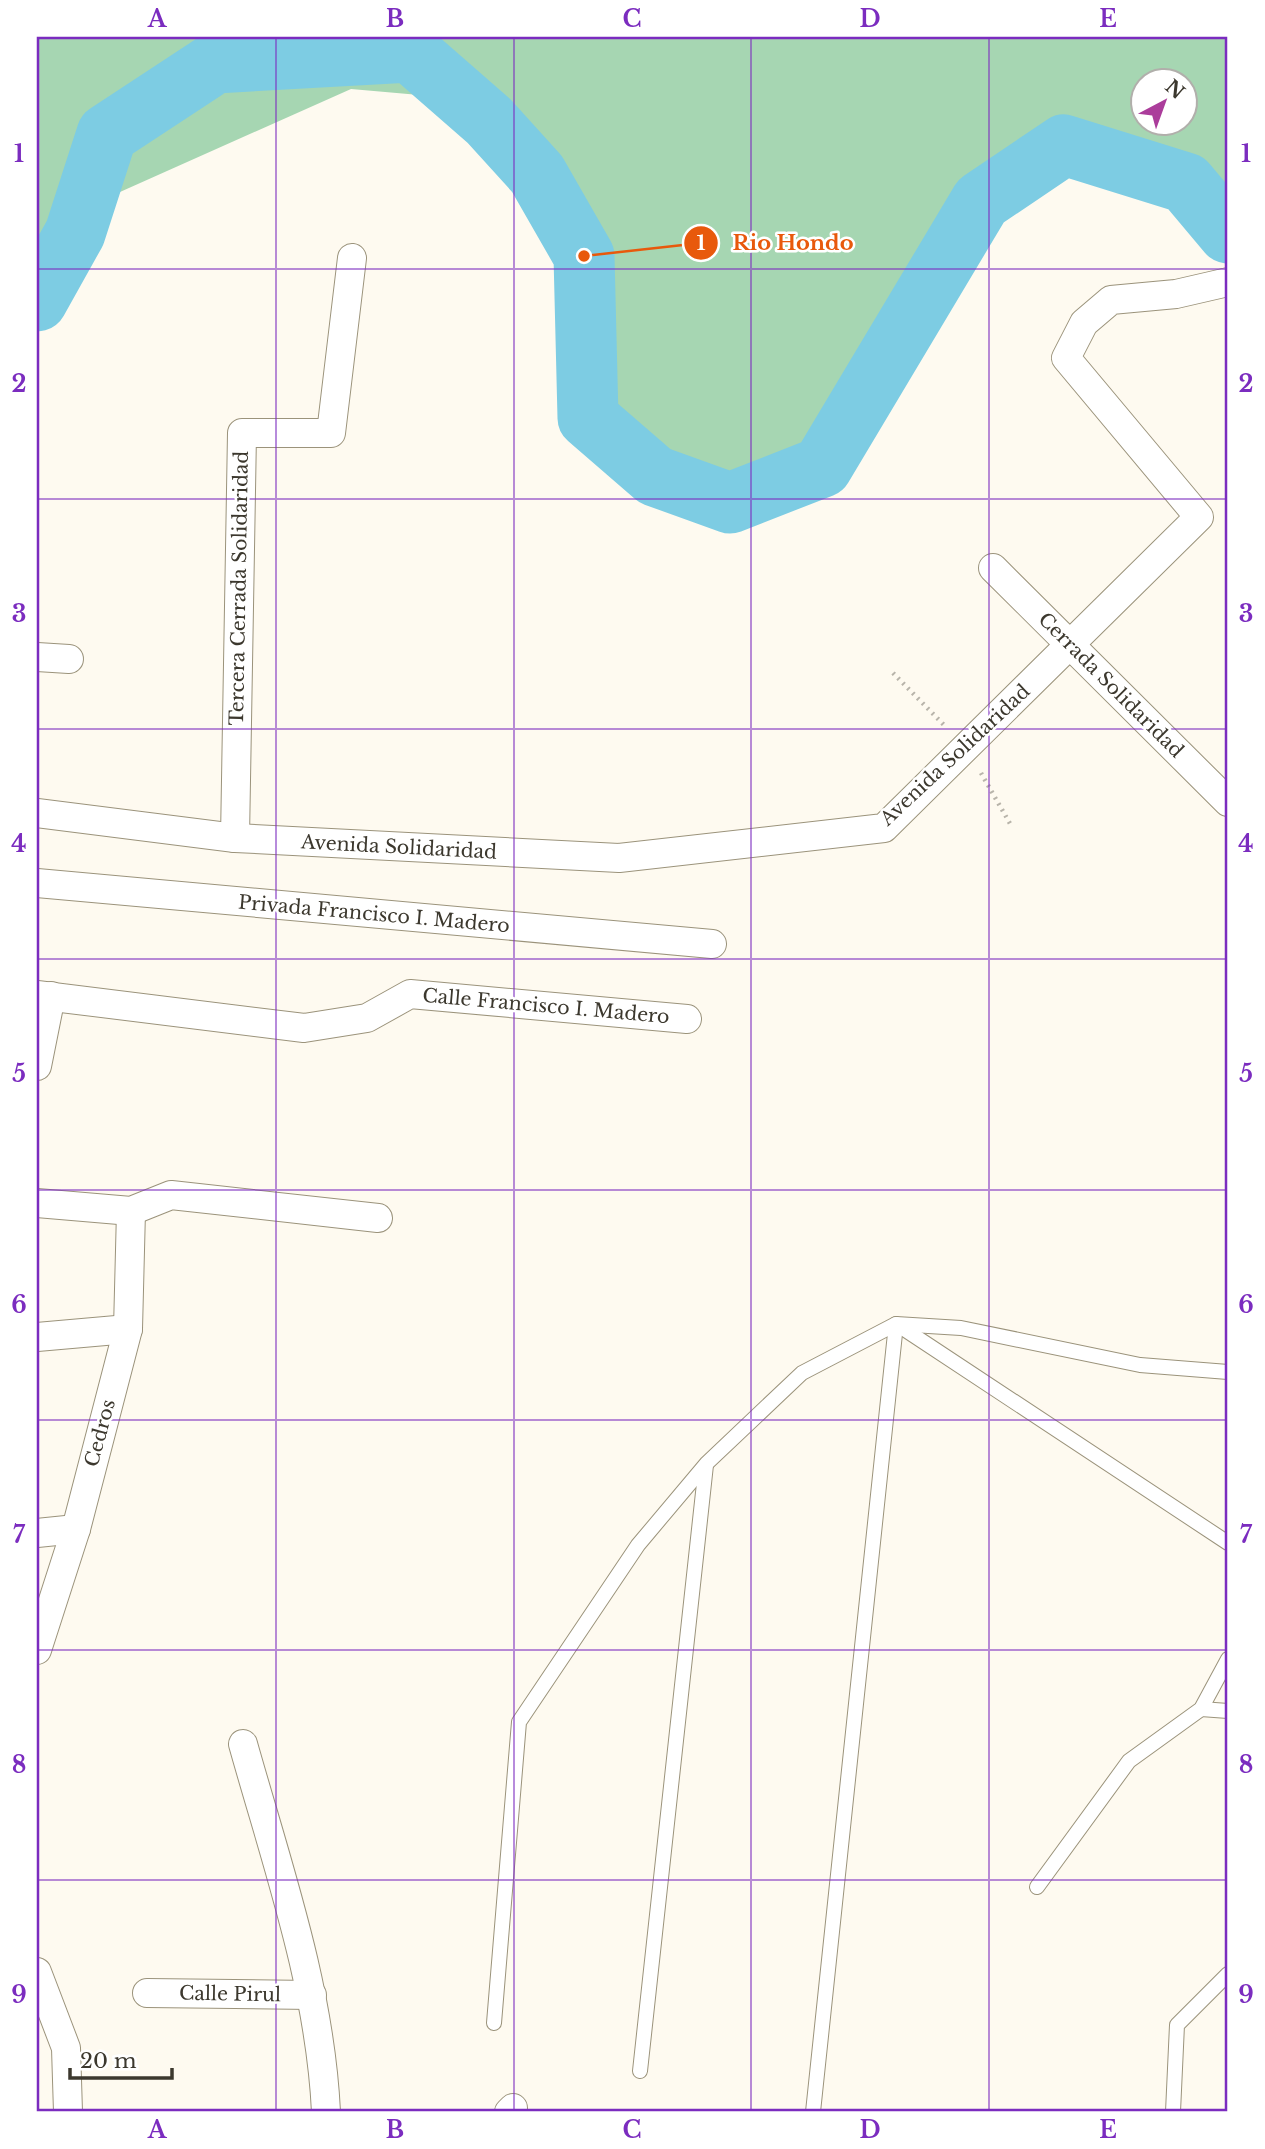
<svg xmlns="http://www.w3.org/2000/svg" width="1265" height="2149" font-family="'Libre Baskerville',serif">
<rect width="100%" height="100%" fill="#fefaf0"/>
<path fill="#a6d6b2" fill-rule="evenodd" d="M37,37H1228V202L1198,166L1062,124L967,188L809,452L731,483L665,459L607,408L603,249L553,162L499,102L351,89L64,217L37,249ZM1142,80H1184V122H1142Z"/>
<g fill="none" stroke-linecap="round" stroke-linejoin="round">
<polyline stroke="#7dcce3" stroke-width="61" points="37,301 75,233 107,134 215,63 410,52 489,121 537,174 584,256 588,418 655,476 730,503 822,467 981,201 1064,145 1186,183 1228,233"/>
<defs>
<g id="lane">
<polyline points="898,1325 1228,1543"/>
<polyline points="1201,1709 1228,1711"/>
<polyline points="1037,1887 1129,1761 1201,1709 1228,1659"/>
<polyline points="494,2023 519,1722 638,1545 707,1463 802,1373 896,1324 961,1328 1140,1365 1228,1372"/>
<polyline points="640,2071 706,1465"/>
<polyline points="813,2112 896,1324"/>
<polyline points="1173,2112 1177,2025 1228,1974"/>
</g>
<g id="street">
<polyline points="993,568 1228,802"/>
<polyline points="37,657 69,659"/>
<polyline points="37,813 235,838 619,858 884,828 1199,517 1066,358 1084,323 1111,300 1176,294 1228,282"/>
<polyline points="235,838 242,433 331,433 352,258"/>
<polyline points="37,883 712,944"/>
<polyline points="37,995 304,1028 367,1018 410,994 687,1019"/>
<polyline points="37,1066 51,996"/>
<polyline points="37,1203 131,1211 171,1195 378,1218"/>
<polyline points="37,1337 128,1329"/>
<polyline points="37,1533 76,1529"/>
<polyline points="37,1650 76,1529 128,1329 131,1211"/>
<path d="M243,1744C277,1865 320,1986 326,2112"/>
<polyline points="37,1972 66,2048 68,2112"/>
<polyline points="147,1993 312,1995"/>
<polyline points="509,2112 513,2108"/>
</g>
</defs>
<use href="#lane" stroke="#9b937b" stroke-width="16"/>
<use href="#street" stroke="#9b937b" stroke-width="30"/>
<g stroke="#b8b4aa" stroke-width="4.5" stroke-dasharray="2 5" stroke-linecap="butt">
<polyline points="893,673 944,725"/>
<polyline points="981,773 1012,827"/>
</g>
<use href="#lane" stroke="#fff" stroke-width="14"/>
<use href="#street" stroke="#fff" stroke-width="28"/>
</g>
<path fill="none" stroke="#7b2cbf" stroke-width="2" stroke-opacity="0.55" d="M276,37V2112M514,37V2112M751,37V2112M989,37V2112M37,269H1228M37,499H1228M37,729H1228M37,959H1228M37,1190H1228M37,1420H1228M37,1650H1228M37,1880H1228"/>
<g text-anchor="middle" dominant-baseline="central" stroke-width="5" stroke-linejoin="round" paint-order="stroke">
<g font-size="19" fill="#3c382e" stroke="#fff">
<text transform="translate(239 588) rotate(-89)">Tercera Cerrada Solidaridad</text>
<text transform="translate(1111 685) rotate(45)">Cerrada Solidaridad</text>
<text transform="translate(955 755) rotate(-43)">Avenida Solidaridad</text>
<text transform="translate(399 847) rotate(3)">Avenida Solidaridad</text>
<text transform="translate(374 914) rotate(5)">Privada Francisco I. Madero</text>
<text transform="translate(546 1006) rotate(5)">Calle Francisco I. Madero</text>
<text transform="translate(100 1433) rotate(-75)">Cedros</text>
<text transform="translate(230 1994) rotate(1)">Calle Pirul</text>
</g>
</g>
<path fill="none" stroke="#e8590c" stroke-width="2.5" d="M584 256L701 243"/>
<g fill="#e8590c" stroke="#fff" stroke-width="2.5">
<circle cx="584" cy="256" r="7"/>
<circle cx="701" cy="243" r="18"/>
</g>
<g font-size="21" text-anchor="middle" font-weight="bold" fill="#fff">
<text x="701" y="250">1</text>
</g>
<g font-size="21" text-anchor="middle" font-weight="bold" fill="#e8590c" stroke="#fff" stroke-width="5" stroke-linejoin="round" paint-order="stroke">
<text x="793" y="250">Rio Hondo</text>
</g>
<rect width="1265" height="2149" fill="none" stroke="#ffffff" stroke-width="77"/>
<g transform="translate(1164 102) rotate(41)"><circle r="33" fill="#ffffff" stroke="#b1afab" stroke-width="2"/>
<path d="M0-5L12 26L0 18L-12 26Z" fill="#ab3d9b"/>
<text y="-10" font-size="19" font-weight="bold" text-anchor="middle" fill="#3c382e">N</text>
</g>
<path d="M70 2068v10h102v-10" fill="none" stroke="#3c382e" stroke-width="3.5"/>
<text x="80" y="2068" font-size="21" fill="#3c382e" stroke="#ffffff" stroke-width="5" paint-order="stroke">20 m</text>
<rect x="38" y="38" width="1188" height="2072" fill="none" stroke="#7b2cbf" stroke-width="2.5"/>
<g font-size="23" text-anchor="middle" font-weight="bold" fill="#7b2cbf">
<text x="157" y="27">A</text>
<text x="395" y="27">B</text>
<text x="632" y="27">C</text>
<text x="870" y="27">D</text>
<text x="1108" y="27">E</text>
<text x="19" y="162">1</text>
<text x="1246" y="162">1</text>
<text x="19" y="392">2</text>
<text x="1246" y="392">2</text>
<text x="19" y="622">3</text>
<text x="1246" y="622">3</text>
<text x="19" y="852">4</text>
<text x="1246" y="852">4</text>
<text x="19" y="1082">5</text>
<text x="1246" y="1082">5</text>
<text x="19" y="1313">6</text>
<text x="1246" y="1313">6</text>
<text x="19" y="1543">7</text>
<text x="1246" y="1543">7</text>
<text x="19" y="1773">8</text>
<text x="1246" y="1773">8</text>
<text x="19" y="2003">9</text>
<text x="1246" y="2003">9</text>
<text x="157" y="2138">A</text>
<text x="395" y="2138">B</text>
<text x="632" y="2138">C</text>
<text x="870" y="2138">D</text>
<text x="1108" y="2138">E</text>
</g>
</svg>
